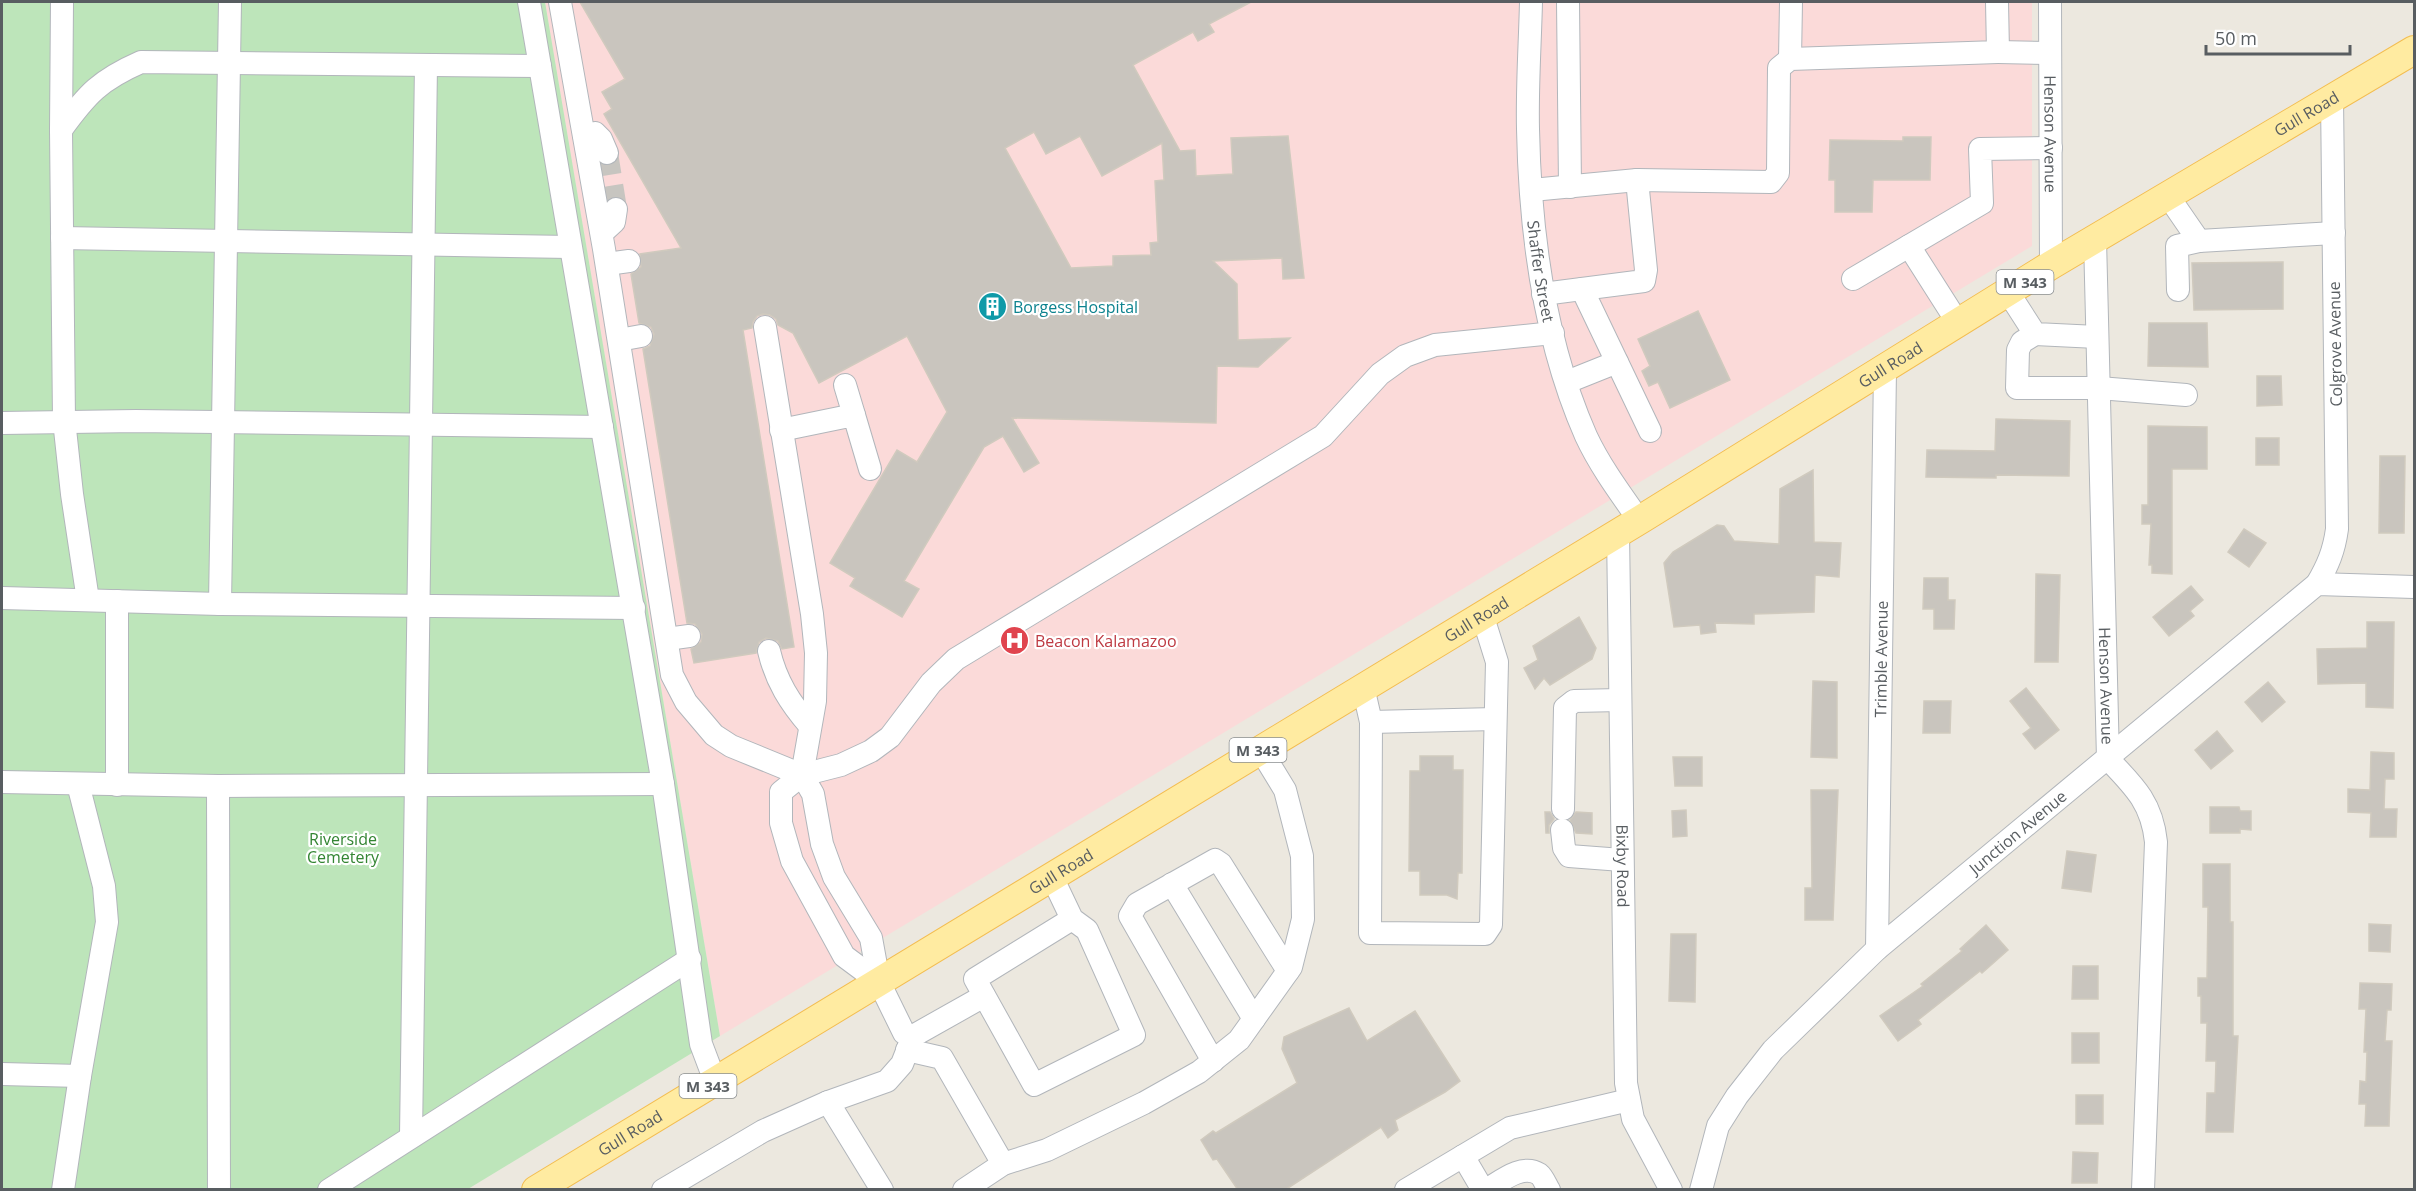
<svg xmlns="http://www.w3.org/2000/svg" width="2416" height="1191" font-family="'Open Sans',sans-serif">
<rect width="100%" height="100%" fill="#ece8df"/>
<polygon fill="#fbdad9" points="545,2 2032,2 2032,246 720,1036"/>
<polygon fill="#bde5ba" points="2,2 545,2 720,1036 468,1189 2,1190"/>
<g fill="#c9c5be" stroke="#d0cabe" stroke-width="1.5" fill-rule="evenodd">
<path d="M580,2H1251L1209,24L1214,32L1198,41L1193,32L1133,65L1180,151L1195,150L1196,176L1233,174L1231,138L1288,136L1304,278L1283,279L1282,258L1213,261L1237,284L1238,340L1290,338L1258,367L1217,366L1216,423L1012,418L1039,463L1024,472L1003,436L984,447L904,581L919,589L902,617L850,586L855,578L830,563L897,450L917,462L947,412L907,336L819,383L793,333L778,325L776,319L770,315L763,314L757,316L753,322L752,328L743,330L794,647L782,649L778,641L766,638L759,642L756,653L694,663L691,649L701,642L702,634L695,624L687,623L643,349L650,346L654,334L651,327L639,323L631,274L641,267L640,254L681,248L604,114L612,109L602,92L625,79ZM1034,132L1046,154L1080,136L1102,176L1162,143L1164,180L1155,181L1158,242L1150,243L1151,255L1113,256V266L1071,268L1005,148Z"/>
<polygon points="1903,137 1931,137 1930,180 1873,180 1872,212 1835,212 1835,180 1829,180 1830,140 1903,141"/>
<polygon points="2283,262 2283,309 2194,310 2192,263"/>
<polygon points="1698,311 1730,380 1670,408 1658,382 1649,386 1642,371 1650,366 1638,339"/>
<polygon points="2149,323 2207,323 2208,367 2148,366"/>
<polygon points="2257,376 2281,376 2282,405 2257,406"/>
<polygon points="1996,419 2070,421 2069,476 1996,475 1996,478 1926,477 1927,450 1995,451"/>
<polygon points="2148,426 2207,427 2207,469 2172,469 2172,574 2152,573 2152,565 2149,565 2151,524 2142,524 2142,505 2148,505"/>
<rect x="2256" y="438" width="23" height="27"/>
<polygon points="2380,456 2405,456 2404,533 2379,533"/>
<polygon points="1813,470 1814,542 1841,543 1839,577 1815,575 1814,612 1754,614 1754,624 1715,623 1716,632 1701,634 1700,625 1674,627 1664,563 1673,552 1717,525 1724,526 1734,541 1779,544 1780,489"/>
<polygon points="2244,529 2266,543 2249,567 2228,552"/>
<polygon points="2036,574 2060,575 2058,662 2035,662"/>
<polygon points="1924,578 1948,578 1948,600 1955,600 1954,629 1934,629 1934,609 1923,609"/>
<polygon points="2191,586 2203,600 2190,611 2194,616 2169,636 2153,617"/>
<polygon points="1579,617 1596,648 1592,659 1550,685 1544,678 1535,689 1524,668 1538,660 1533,646"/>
<polygon points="2367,622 2394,622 2393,708 2366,707 2366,683 2318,684 2317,649 2367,648"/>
<polygon points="1813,681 1837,682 1837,758 1811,757"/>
<polygon points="2268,682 2285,702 2262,722 2245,702"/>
<polygon points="2026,688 2059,730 2035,749 2023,734 2031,728 2010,701"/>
<polygon points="1924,701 1951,701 1950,733 1923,733"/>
<polygon points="2217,731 2233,751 2211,769 2195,750"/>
<polygon points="2371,752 2394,753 2394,779 2385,779 2384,809 2397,809 2396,837 2370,837 2371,813 2348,812 2348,789 2370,790"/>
<polygon points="1420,756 1453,756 1453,770 1463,770 1462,873 1458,873 1457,899 1447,895 1420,895 1420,871 1409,871 1410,771 1420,771"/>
<polygon points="1673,757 1702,757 1702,786 1675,786"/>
<polygon points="1811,790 1838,790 1833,920 1805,920 1805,888 1812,888"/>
<polygon points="2210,807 2239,807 2240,811 2251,811 2251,830 2240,829 2240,833 2210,833"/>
<polygon points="1686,810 1687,836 1673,837 1672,811"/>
<polygon points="1545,812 1550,812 1554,819 1549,825 1549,833 1546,833"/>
<polygon points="1576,812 1592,813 1592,834 1576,833 1570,820"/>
<polygon points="2067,851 2096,855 2091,892 2062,888"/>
<polygon points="2203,864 2230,864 2230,922 2233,922 2233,1036 2238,1036 2233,1132 2206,1132 2207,1093 2215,1093 2216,1061 2206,1061 2207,1023 2201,1023 2201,996 2198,996 2198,978 2207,978 2208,907 2203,907"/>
<polygon points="2369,924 2391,925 2390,952 2369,951"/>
<polygon points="1986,925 2008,950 1982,973 1980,971 1918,1020 1921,1024 1898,1041 1880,1016 1923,986 1921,984 1962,951 1960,949"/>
<polygon points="1671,934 1696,934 1695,1002 1669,1001"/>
<polygon points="2073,966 2098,966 2098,999 2072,999"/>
<polygon points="2360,983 2392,984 2391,1010 2387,1010 2385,1041 2392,1041 2389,1126 2365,1126 2366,1104 2359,1104 2360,1081 2366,1082 2367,1052 2364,1052 2366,1009 2359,1009"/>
<polygon points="1349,1008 1367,1041 1415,1011 1460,1081 1445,1092 1395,1120 1398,1130 1388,1138 1381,1127 1285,1190 1238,1190 1217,1159 1213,1160 1201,1140 1213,1131 1216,1133 1297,1083 1282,1049 1284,1037"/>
<rect x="2072" y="1033" width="27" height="30"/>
<rect x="2076" y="1095" width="27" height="29"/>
<polygon points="2073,1152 2098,1153 2097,1183 2072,1183"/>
</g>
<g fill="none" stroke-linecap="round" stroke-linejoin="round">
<polyline stroke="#c7c5c0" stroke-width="22" stroke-dasharray="22 11" stroke-linecap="butt" points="607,153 616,209"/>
<defs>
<g id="minor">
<polyline points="62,2 61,130 64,420 72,494 88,600"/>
<polyline points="529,2 663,784 701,1044 715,1081"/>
<polyline points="560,2 604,249 672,675 686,702 714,735 731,746 802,775 813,794 822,844 834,877 871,938 879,982 904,1033 913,1036 984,996"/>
<path id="s1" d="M1531,2C1530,44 1527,87 1528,129C1530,232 1544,341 1586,436C1600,466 1620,493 1639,520"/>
<polyline points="1568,2 1570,187"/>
<path id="s2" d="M2050,2L2051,265"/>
<polyline points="1998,52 2050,53"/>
<polyline points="1790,59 1791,2"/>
<path d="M61,130C87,94 100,80 141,62L540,66"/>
<polyline points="584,135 595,133 601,139 607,153"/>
<polyline points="1532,190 1637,180"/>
<polyline points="2168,196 2199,241 2334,233"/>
<polyline points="602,233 614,222 616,209"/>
<polyline points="62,238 570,247"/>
<path id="s3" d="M2095,239L2108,759C2134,786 2152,803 2156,842L2143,1190"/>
<polyline points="1909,246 1958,323"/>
<polyline points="607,264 629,261"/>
<polyline points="1853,279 1982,203 1980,149 2051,148"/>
<polyline points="1582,289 1650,431"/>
<polyline points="2178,290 2177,246 2199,241"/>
<polyline points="2008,292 2035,334 2097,337"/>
<polyline points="1543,294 1644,281 1646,270 1637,180 1771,182 1778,173 1779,68 1790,59 1998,52 1997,2"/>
<polyline points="765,327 812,614 816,653 815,701 802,775"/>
<polyline points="2035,334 2022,342 2018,350 2017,388 2099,388 2186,395"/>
<polyline points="619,340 641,336"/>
<polyline points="1567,382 1617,362"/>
<polyline points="845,385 854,415"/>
<polyline points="2,423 136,421 602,427"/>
<polyline points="781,430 854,415 870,469"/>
<path id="s4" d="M1618,532L1626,1083L1633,1119L1671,1190"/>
<path d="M2317,584C2328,565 2334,551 2337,529L2332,98"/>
<polyline points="2,598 220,604 634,608"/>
<polyline points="220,604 230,2"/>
<polyline points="667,639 689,636"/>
<path d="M769,651C776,681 790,703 810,726"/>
<polyline points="1363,687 1371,722 1370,933 1485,934 1491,925 1497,662 1482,614"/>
<polyline points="1371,722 1495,719"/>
<polyline points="2,782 218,786 663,784"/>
<polyline points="117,785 117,601"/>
<polyline points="218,786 219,1190"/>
<polyline points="1563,809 1565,708 1574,701 1620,700"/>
<polyline points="1562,830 1564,848 1569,856 1622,860"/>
<polyline points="1052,877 1072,919 975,979 1034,1085 1134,1035 1087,930 1072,919"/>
<polyline points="1172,884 1254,1019"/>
<path id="s5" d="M1877,949L1885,369"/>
<polyline points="879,982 844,956 792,861 781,823 781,792 802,775 841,765 871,751 890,737 931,683 956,659 1323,436 1380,374 1405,356 1435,345 1553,333"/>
<polyline points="907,1050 942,1058 1003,1164"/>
<polyline points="1213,1061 1130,916 1137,904 1215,860 1221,864 1288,971"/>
<polyline points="2,1074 80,1076"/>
<polyline points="828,1102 882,1190"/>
<polyline points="411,1137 426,65"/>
<polyline points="1463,1156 1483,1190"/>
<polyline points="63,1190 80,1076 107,922 104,886 78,784"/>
<polyline points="329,1190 690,959"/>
<polyline points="663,1190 763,1131 828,1102 887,1081 902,1064 913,1036"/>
<polyline points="964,1190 1003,1164 1047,1150 1144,1103 1199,1072 1239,1040 1291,967 1303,919 1302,856 1285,790 1260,749"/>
<polyline points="1406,1190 1510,1128 1629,1100"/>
<path d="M1486,1190C1500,1182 1522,1163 1539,1174C1543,1177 1546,1185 1549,1190"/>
<path id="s6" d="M1701,1190L1718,1126L1737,1096L1773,1050L1877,949L2317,584L2414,587"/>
</g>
<g id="major">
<path id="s7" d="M536,1190L1643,518L2051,265L2414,50"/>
</g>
</defs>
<use href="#minor" stroke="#b2b6bb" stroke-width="24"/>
<use href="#major" stroke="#f3bd51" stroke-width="30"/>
<use href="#minor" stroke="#fff" stroke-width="22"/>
<use href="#major" stroke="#ffeba1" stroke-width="28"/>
</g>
<defs>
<symbol id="building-disc" viewBox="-11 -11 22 22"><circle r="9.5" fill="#0f9aa8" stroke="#fff"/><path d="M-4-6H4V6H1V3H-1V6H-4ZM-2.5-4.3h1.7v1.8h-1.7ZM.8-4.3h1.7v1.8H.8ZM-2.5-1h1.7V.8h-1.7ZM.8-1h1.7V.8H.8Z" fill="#fff"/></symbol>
<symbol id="hospital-disc" viewBox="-11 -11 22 22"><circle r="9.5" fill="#e0444e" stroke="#fff"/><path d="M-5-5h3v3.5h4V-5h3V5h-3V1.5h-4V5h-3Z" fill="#fff"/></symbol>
</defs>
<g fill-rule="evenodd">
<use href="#building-disc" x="976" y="290" width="33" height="33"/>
<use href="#hospital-disc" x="998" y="624" width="33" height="33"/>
</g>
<g text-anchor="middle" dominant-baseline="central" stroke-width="4.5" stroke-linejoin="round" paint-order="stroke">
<g fill="#fff" stroke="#8a8e90" stroke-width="1.5">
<rect x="1996.5" y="270" width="57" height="24" rx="4.5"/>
<rect x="1229.5" y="738" width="57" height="24" rx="4.5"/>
<rect x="679.5" y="1074" width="57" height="24" rx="4.5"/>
</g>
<g font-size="15" font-weight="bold" fill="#585d61">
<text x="2025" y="282">M 343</text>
<text x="1258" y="750">M 343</text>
<text x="708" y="1086">M 343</text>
</g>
<g font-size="16" fill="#585d61" stroke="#fff">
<text stroke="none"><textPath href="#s7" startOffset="2072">Gull Road</textPath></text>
<text stroke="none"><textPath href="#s2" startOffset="132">Henson Avenue</textPath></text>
<text stroke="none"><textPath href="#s1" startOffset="270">Shaffer Street</textPath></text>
<text transform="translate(2335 344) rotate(-91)">Colgrove Avenue</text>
<text stroke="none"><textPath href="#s7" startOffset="1586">Gull Road</textPath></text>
<text stroke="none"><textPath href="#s7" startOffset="1100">Gull Road</textPath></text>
<text stroke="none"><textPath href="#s5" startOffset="290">Trimble Avenue</textPath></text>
<text stroke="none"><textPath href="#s3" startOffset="447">Henson Avenue</textPath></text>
<text stroke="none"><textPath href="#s6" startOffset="488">Junction Avenue</textPath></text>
<text stroke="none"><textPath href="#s4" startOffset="334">Bixby Road</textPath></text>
<text stroke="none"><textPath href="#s7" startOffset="614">Gull Road</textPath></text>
<text stroke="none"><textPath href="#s7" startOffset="110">Gull Road</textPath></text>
</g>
<g font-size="16" fill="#0d838f" stroke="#fff" text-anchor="start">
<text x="1013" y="307">Borgess Hospital</text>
</g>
<g font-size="16" fill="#be3a42" stroke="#fff" text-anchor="start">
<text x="1035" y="641">Beacon Kalamazoo</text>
</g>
<g font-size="16" fill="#348533" stroke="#fff">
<text x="343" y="839">Riverside<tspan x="343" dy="18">Cemetery</tspan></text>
</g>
</g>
<rect width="2416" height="1191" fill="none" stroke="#585d61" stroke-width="6"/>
<path d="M2206 45v9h144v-9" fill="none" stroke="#585d61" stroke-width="3"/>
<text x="2215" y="45" font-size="18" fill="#585d61" stroke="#ffffff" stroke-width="4.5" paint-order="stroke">50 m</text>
</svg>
